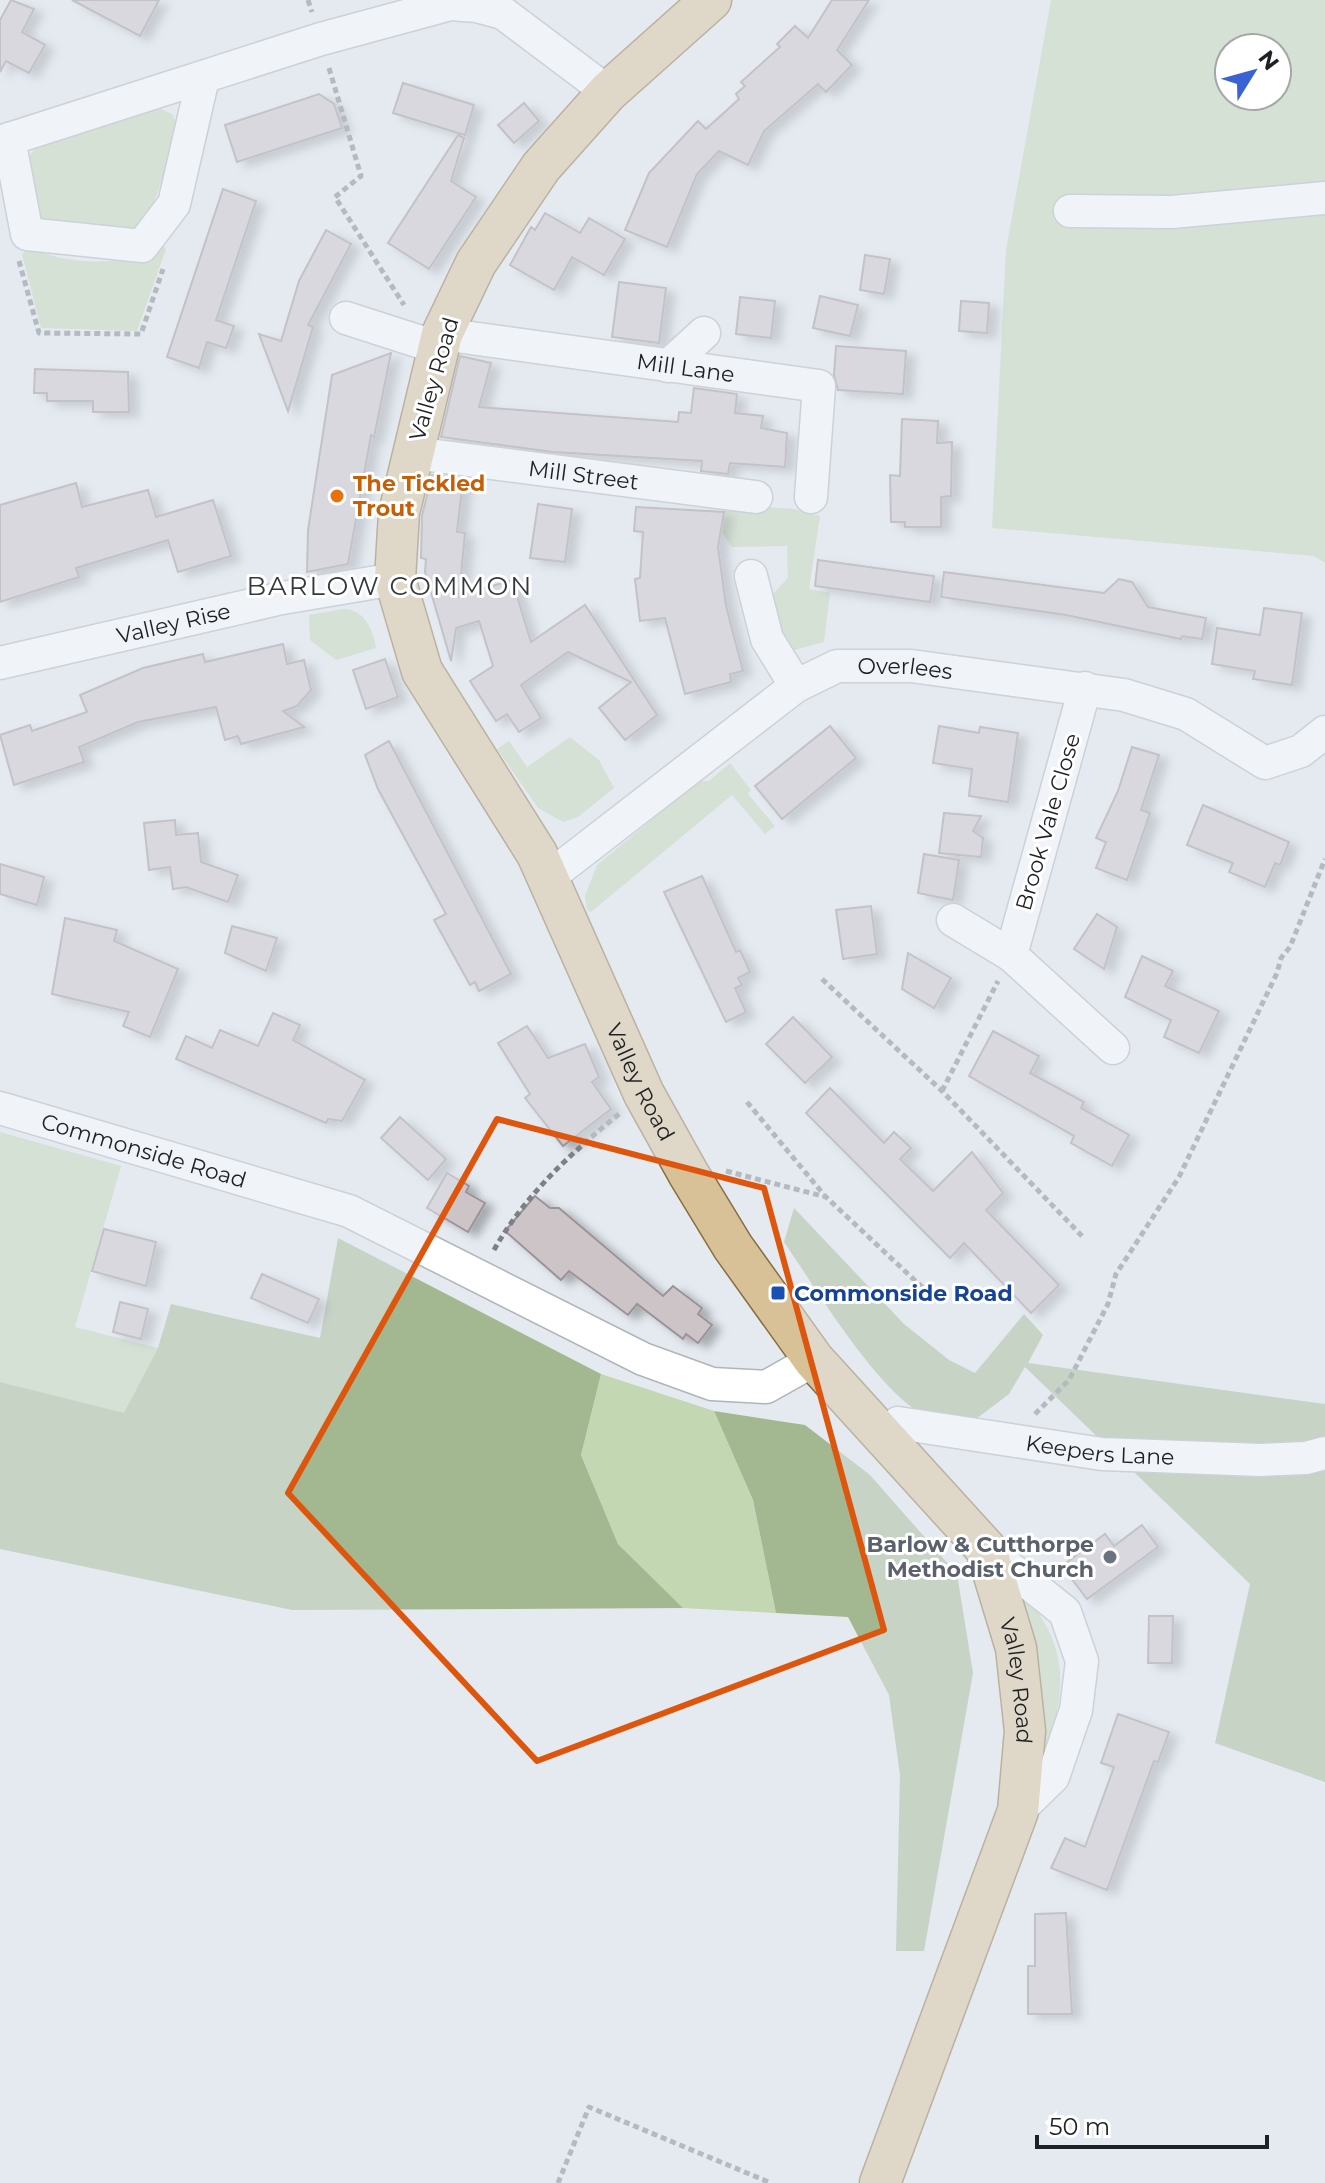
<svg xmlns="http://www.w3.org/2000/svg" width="1325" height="2183" font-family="Montserrat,sans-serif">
<defs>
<filter id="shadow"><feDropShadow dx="9" dy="5" stdDeviation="4" flood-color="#0004"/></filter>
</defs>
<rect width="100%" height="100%" fill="#e4eaf0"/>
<g fill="#c3d7b3" fill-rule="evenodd">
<path d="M1051,0H1325V563L1314,556L992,528L1006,250ZM1229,48H1277V96H1229Z"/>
<polygon points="156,107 172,114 179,130 150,214 135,232 39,220 26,160 36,147"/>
<path d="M163,245L166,249L137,331L41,328L22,254L31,247C62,266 134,267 163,245Z"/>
<polygon points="725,504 794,509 820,516 809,589 830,593 824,642 791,651 781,640 771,596 788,578 787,546 732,547 722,533"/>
<path d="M343,609C363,609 373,628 376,648L336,660L310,640L309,615Z"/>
<polygon points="570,737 599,760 614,788 578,817 563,822 538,808 497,749 509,741 527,767"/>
<polygon points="730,763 751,790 748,794 775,826 765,834 732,795 591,912 587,910 585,896 597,865 699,781 709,781"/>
<polygon points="0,1132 121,1166 75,1327 158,1348 124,1414 0,1382"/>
<polygon points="601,1374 714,1411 753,1500 776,1613 683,1608 618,1544 581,1455"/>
<path d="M1017,1593C1031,1599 1035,1606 1042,1619C1072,1665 1060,1713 1042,1761Z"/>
</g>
<g fill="#a3b891">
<path d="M794,1208L904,1324L949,1360L975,1373L1024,1314L1043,1335L1028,1363L1325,1404V1782L1215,1743L1250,1584L1025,1367L1009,1394L972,1422C961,1422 946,1423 935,1420C883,1403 816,1288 784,1242Z"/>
<polygon points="338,1238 601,1374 581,1455 618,1544 683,1608 292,1610 0,1549 0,1382 124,1413 158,1348 171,1304 320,1338"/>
<polygon points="714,1411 805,1425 870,1475 957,1574 973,1673 924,1951 896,1951 900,1775 889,1695 848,1617 776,1613 753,1500"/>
</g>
<g fill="#ccc4c7" stroke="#9b9397" stroke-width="2" filter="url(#shadow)">
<polygon points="11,0 34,9 22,32 45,45 29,73 6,61 0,72 0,20"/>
<polygon points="72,0 159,0 140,36"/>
<polygon points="832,0 869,0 837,50 852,65 826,92 818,84 764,131 748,165 719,151 697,174 667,247 625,230 649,173 698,121 706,129 739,99 736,94 745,86 741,82 780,47 777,44 795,26 808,38"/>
<polygon points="403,83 474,105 465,135 393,113"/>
<polygon points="319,94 334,104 342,128 237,162 225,125"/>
<polygon points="524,103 539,121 514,143 498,125"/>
<polygon points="458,135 464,138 451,181 476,197 429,269 388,243"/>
<polygon points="223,189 256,201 216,320 234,326 226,348 207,342 199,368 167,357"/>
<polygon points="545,213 580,233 589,218 625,239 604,275 572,257 554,290 510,265 531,227 535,230"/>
<polygon points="326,230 351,244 308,325 313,327 288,411 259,334 281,341 299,281"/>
<polygon points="865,255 890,259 884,294 860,290"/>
<polygon points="619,282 666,288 659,343 612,337"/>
<polygon points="820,296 858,305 850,336 813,328"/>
<polygon points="740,297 775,301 771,338 736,334"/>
<polygon points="961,301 989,303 987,333 959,331"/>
<polygon points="836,346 906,351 903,394 838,390 834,375"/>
<polygon points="391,353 374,437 371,435 348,564 307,572 308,530 332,375"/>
<polygon points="460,356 491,363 479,407 678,422 679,412 691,413 694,388 737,394 735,413 763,416 761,428 787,433 785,467 730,463 728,474 701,471 702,461 553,452 441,437"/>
<polygon points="35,369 128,372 129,412 93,412 93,401 47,401 47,393 34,393"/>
<polygon points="902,419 938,421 937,443 952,442 951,496 941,497 941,527 905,527 905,522 891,522 890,475 900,476"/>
<polygon points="432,475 463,479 457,532 465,533 459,596 512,580 531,642 585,605 657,715 625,740 599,708 631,682 568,652 521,685 541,718 519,732 507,714 496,721 470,681 493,666 479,621 456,628 451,661 425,572 426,559 421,558 422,516"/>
<polygon points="76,483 82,507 148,490 156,517 213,500 231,556 178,572 168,540 76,568 79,577 0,602 0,505"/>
<polygon points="538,504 572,509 565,562 530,558"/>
<polygon points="636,507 724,512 718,547 726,606 743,671 730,674 731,682 685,694 665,618 640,621 635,579 640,578 643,532 634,531"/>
<polygon points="818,560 934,576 930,602 815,586"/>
<polygon points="944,572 1104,593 1119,579 1132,582 1148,607 1206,618 1202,639 1182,636 1181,639 1066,615 941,597"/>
<polygon points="1264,608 1302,613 1292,685 1253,679 1255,671 1212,664 1217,628 1260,635"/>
<polygon points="283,644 287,664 304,660 311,690 297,706 283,711 304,727 241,744 238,736 225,740 216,707 138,722 79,747 84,762 14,785 0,735 30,725 32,731 87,712 80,695 143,668 203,654 205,662"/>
<polygon points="385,659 398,697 366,709 353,670"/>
<polygon points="830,726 856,758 782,819 755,786"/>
<polygon points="939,726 979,733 980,727 1018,733 1008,802 969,796 972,769 933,763"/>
<polygon points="389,741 511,974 479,991 475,982 470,985 434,920 446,914 378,789 365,755"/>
<polygon points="1132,747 1159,755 1141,810 1150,813 1127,880 1096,868 1106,842 1096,838 1118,791"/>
<polygon points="1203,805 1289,842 1280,865 1275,863 1265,887 1229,872 1233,863 1187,845"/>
<polygon points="944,813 981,816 973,831 983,838 981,857 939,853"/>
<polygon points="175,820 176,835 198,833 201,862 238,875 228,902 186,887 173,889 170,867 149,870 144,823"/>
<polygon points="924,854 959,860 953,900 918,893"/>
<polygon points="0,864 44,877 37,905 0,894"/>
<polygon points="702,876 736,952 740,950 750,972 738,978 742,985 735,988 746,1012 726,1022 664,892"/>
<polygon points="871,906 877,954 843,959 836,910"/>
<polygon points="1097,914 1117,927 1104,969 1074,949"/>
<polygon points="65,918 117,930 114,941 178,969 150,1037 123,1026 129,1012 52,994"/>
<polygon points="232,926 277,938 266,971 225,953"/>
<polygon points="908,953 951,978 934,1008 902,989"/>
<polygon points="1142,956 1173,971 1165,986 1219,1011 1199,1053 1164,1037 1171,1020 1125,997"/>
<polygon points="273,1013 300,1025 293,1040 365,1080 342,1121 328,1119 326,1123 176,1059 186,1036 212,1048 220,1030 258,1046"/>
<polygon points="793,1017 832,1057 805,1083 766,1044"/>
<polygon points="527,1026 548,1058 585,1044 599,1077 592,1082 611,1109 563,1146 525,1098 530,1094 498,1043"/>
<polygon points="993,1031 1039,1056 1030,1073 1084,1102 1081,1108 1129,1135 1112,1166 1071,1143 1074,1136 969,1076"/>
<polygon points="830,1088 884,1143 894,1132 911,1148 900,1159 933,1191 972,1152 1003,1193 986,1210 1059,1285 1031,1313 964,1243 950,1258 806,1113"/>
<polygon points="400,1117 446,1159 428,1180 381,1138"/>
<polygon points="447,1173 469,1186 466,1192 485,1203 468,1232 427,1208"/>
<polygon points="535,1196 550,1208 559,1208 663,1296 673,1286 702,1308 698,1314 712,1325 698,1343 686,1334 683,1339 637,1304 628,1315 569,1271 561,1280 505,1231"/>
<polygon points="104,1229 156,1242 146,1286 92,1271"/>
<polygon points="262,1274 319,1299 308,1323 251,1298"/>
<polygon points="120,1302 148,1309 141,1339 113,1332"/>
<polygon points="1142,1525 1158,1547 1087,1599 1062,1566 1105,1534 1114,1546"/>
<polygon points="1149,1616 1173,1616 1172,1663 1148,1663"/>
<polygon points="1118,1714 1169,1732 1158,1762 1154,1761 1107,1890 1051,1868 1065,1838 1085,1847 1114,1767 1101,1763"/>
<polygon points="1066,1913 1072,2014 1028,2014 1028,1966 1035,1966 1035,1914"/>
</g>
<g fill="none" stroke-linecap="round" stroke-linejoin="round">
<defs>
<g id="minor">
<polyline points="9,139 27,234 142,246 174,204 203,78"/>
<polyline points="0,142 321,39 450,4 477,6 503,13 608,92"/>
<polyline points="1070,211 1172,212 1325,198"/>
<polyline points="346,318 439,348"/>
<path id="s1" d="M442,334L819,386L811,497"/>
<polyline points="668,366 704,333"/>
<path id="s2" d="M413,453L756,497"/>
<polyline points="751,576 767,639 796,686"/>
<path id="s3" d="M0,663L282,598L395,579"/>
<polyline points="1085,688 1011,955 1113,1048"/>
<path id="s4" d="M549,877L796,686L837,666H911L1124,695L1186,714L1265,763L1301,751L1325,732"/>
<polyline points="953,920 1011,955"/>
<path id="s5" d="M0,1108L349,1211L643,1359L712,1384L766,1387L814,1360"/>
<path id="s6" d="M882,1438L898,1423L1102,1454L1260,1460L1306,1458L1325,1453"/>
<polyline points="986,1549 1065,1612 1082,1661 1076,1710 1053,1777 1018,1811"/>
</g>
<g id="major">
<path id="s7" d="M711,0L608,92L541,167L476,263L442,334L399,513L395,579L422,671L537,854L644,1094L688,1173L733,1247L814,1360L986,1549L1016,1648L1025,1731L1018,1811L880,2183"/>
</g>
</defs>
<use href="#minor" stroke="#afb5bb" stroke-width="35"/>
<use href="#major" stroke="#876e42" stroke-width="43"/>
<g stroke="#7c8185" stroke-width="5" stroke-dasharray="6 4" stroke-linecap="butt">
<polyline points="308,0 312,12"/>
<polyline points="329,68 361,176 335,197 404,305"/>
<polyline points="19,261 39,333 141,334 163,269"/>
<polyline points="822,979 942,1091 1082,1236"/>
<polyline points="942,1091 998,981"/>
<polyline points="747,1102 825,1196"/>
<polyline points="726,1171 826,1197 940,1304"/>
<path d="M494,1250C525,1195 570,1154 619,1114"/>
<polyline points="1035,1414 1069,1380 1108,1304 1116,1274 1179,1177 1277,973 1281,958 1290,947 1325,859"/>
<polyline points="558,2183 589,2107 771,2183"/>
</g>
<use href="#minor" stroke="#fff" stroke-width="32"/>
<use href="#major" stroke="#d9c197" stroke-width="40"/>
</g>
<path d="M0 0H1325V2183H0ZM497,1119L764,1188L884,1630L537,1761L288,1493Z" fill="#e4eaf0" fill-opacity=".55" fill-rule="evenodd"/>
<path fill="none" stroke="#de560d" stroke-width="6" stroke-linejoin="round" d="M497,1119L764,1188L884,1630L537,1761L288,1493Z"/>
<circle fill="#e8710a" stroke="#fff" stroke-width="3" cx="337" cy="496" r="8"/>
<rect fill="#1a4fb4" stroke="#fff" stroke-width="3" x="770" y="1285" width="16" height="16" rx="4"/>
<circle fill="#6b7280" stroke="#fff" stroke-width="3" cx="1110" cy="1557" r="8"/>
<g text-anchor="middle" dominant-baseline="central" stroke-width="6" stroke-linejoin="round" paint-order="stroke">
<g font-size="22" fill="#1e2123" stroke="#fff">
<text stroke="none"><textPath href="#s1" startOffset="246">Mill Lane</textPath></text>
<text transform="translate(434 379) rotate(-74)">Valley Road</text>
<text stroke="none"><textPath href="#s2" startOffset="172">Mill Street</textPath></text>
<text stroke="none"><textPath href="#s3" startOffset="178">Valley Rise</textPath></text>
<text stroke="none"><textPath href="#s4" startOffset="426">Overlees</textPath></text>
<text transform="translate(1048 822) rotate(-74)">Brook Vale Close</text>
<text stroke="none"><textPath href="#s7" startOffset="1246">Valley Road</textPath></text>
<text stroke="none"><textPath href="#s5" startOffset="150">Commonside Road</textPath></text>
<text stroke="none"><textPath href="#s6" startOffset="226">Keepers Lane</textPath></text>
<text stroke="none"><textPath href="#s7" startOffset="1966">Valley Road</textPath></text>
</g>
<g font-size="22" font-weight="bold" fill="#c56008" stroke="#fff" text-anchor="start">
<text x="353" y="483">The Tickled<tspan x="353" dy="25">Trout</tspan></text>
</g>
<g font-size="22" font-weight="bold" fill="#164399" stroke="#fff" text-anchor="start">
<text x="794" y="1293">Commonside Road</text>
</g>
<g font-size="22" font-weight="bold" fill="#5b616d" stroke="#fff" text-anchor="end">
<text x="1094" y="1544">Barlow &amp; Cutthorpe<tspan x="1094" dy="25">Methodist Church</tspan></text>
</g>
<g font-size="26" letter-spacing="2" fill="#34393d" stroke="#fff">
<text x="390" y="586">BARLOW COMMON</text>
</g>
</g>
<g transform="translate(1253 72) rotate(53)"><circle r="38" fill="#ffffff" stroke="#a5a6a7" stroke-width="2"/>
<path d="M0-6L14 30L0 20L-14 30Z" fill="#3963d4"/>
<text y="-12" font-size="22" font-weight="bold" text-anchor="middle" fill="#1e2123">N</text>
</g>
<path d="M1037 2135v12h230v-12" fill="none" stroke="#1e2123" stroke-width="4"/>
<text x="1049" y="2135" font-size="24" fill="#1e2123" stroke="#ffffff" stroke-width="6" paint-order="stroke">50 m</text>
</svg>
